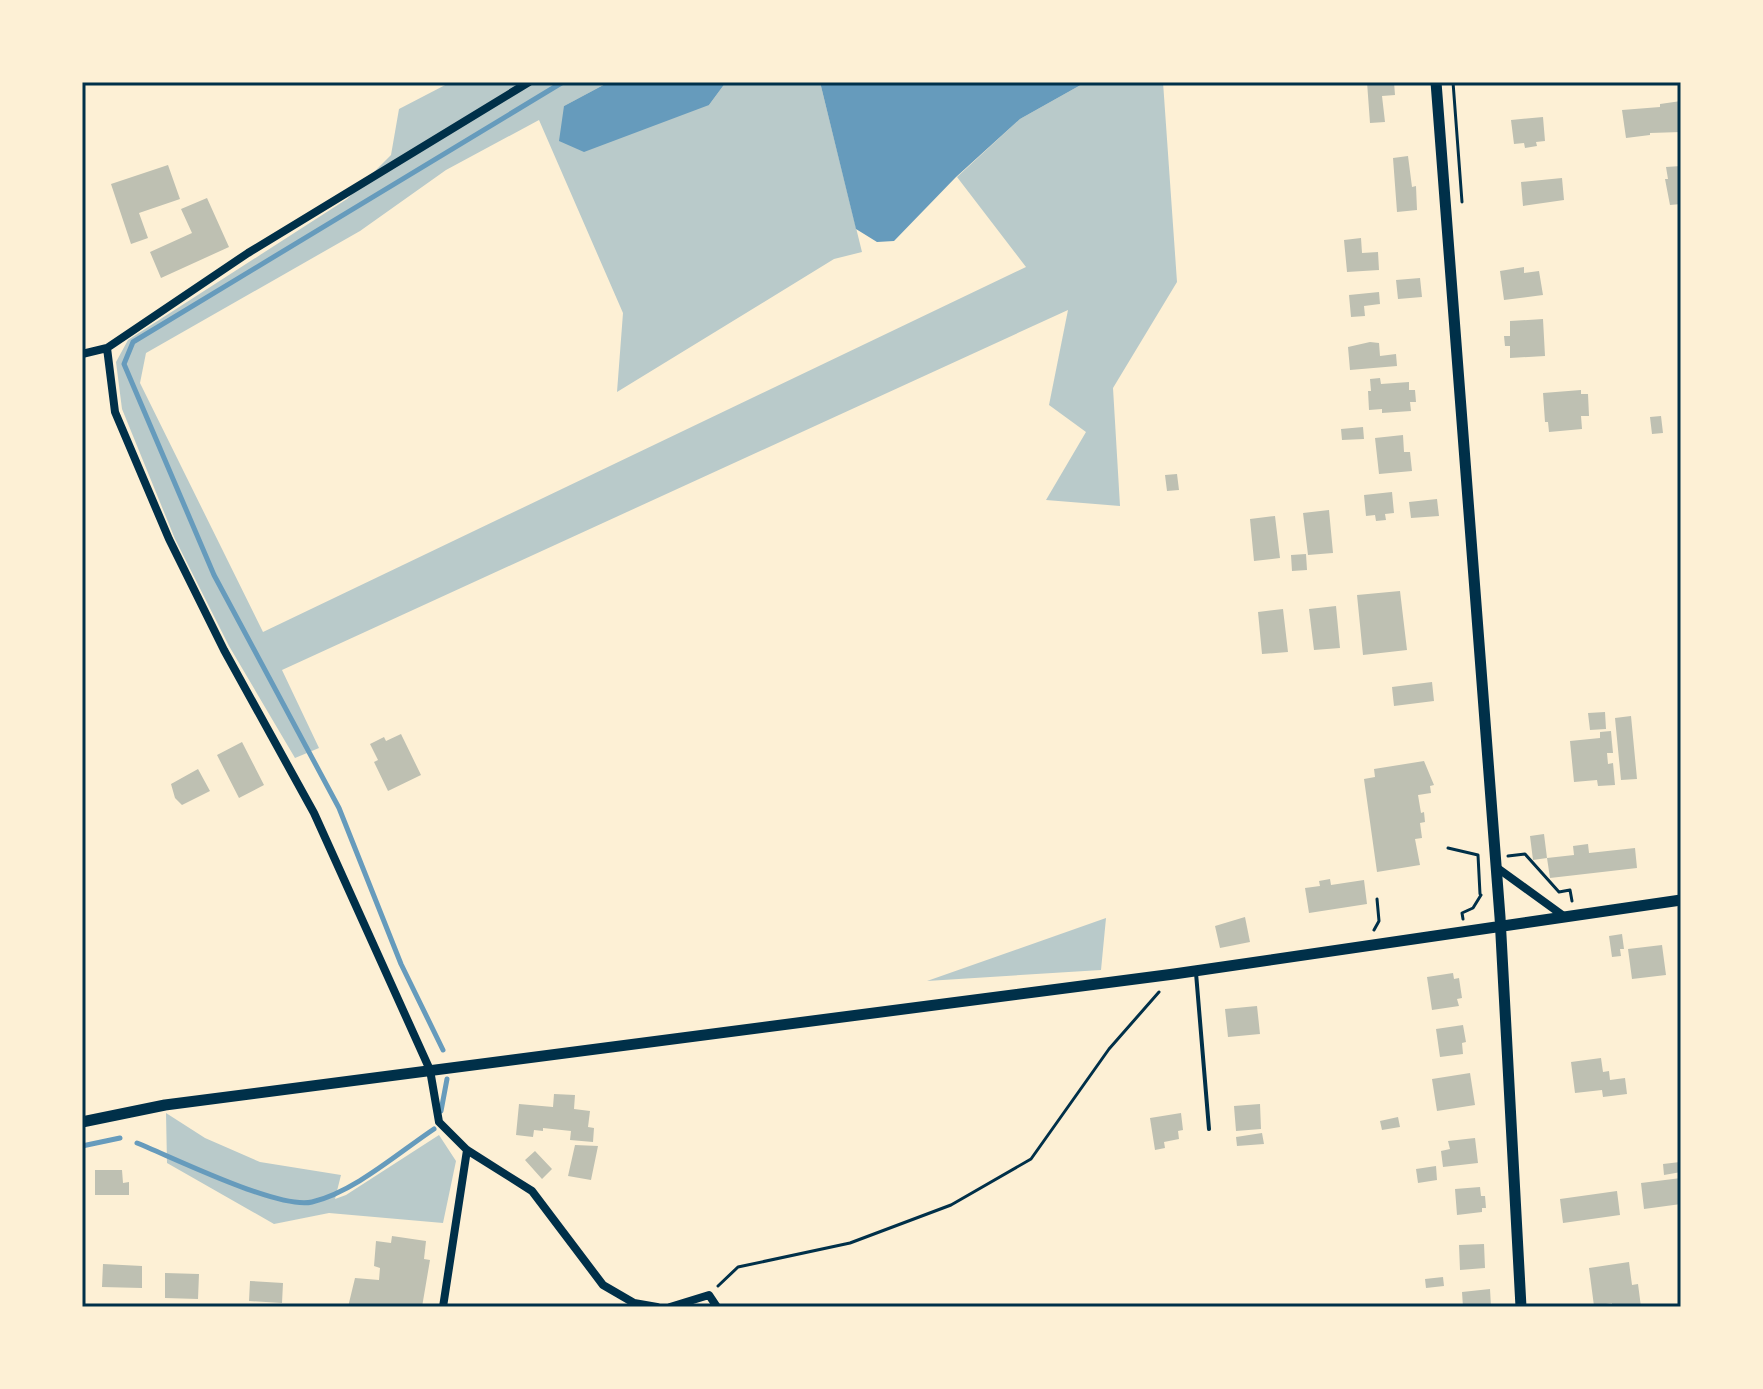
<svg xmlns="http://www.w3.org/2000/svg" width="1763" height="1389" font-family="Arial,sans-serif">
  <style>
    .green { fill: #b9caca }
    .water { fill: #669bbc }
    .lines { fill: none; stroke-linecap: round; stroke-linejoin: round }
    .stream { stroke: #669bbc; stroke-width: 5 }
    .building { fill: #bec0b2 }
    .path { stroke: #003049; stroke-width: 3 }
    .service { stroke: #003049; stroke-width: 4 }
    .minor { stroke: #003049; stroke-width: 8 }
    .tertiary { stroke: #003049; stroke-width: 11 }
    .neatline { fill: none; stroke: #003049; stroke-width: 3 }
  </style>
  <rect width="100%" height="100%" fill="#fdf0d5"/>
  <path class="green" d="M451,82H609L564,106L709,105L726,82H820L862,252L834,259L617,392L623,313L539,120L446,170L360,231L146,353L140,383L263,632L1026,267L957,177L1020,119L1086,82H1163L1177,282L1113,388L1120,506L1046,500L1086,432L1049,405L1068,310L282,670L319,748L295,758L229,646L175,539L122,409L116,362L128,340L347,199L391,155L399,109Z
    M1106,918L1101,970L927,981Z
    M166,1113L205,1138L260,1162L341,1175L335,1199L346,1195L439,1135L456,1161L443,1223L329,1213L274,1224L167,1163Z"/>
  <path class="water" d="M609,82H726L709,105L584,152L559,141L564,106Z
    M820,82H1086L1020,119L956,177L894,241L877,242L856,229Z"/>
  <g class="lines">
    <path class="stream" d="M443,1050L401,964L339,808L214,575L124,364L133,342L563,82
      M441,1111L447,1079
      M137,1143C172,1157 279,1210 312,1202C354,1192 398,1153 434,1129
      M82,1146L120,1138"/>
  </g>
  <path class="building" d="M1367,82H1394L1395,95L1382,96L1385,122L1370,123Z
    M1681,101V132L1650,133V135L1626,138L1622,110L1660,107V104Z
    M1543,117L1545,141L1536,142L1537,146L1525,148L1524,143L1514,144L1511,120Z
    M1408,156L1412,187L1416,186L1417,210L1397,212L1393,158Z
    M168,165L180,199L139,213L148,238L131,244L111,184Z
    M1681,166V204L1670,205L1665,179H1668L1666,167Z
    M1562,178L1564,200L1523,206L1521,182Z
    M207,198L229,247L161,278L150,252L192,233L181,209Z
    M1361,238L1362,253L1378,252L1379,270L1347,272L1344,240Z
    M1524,267V273L1539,271L1543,295L1504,300L1500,271Z
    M1420,278L1422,297L1398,299L1396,280Z
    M1379,292L1380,304L1364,306L1365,316L1351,317L1349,295Z
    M1543,319L1545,356L1510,358V346H1505L1504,336H1510V321Z
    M1370,342L1379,343L1380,356L1396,354L1397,366L1350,370L1348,347Z
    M1380,378L1381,384L1409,382V390H1415L1416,402H1410L1411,411L1382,413V409L1369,410L1368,391H1371L1370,379Z
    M1581,390V394H1588L1589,416H1581L1582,429L1549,432L1548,422H1545L1543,393Z
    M1661,416L1663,433L1652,434L1650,417Z
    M1363,427L1364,439L1342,440L1341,429Z
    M1403,435L1404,452H1410L1412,471L1379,474L1375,438Z
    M1177,474L1179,490L1167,491L1165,475Z
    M1392,492L1394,513L1385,514L1386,520L1376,521L1375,515L1366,516L1364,495Z
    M1437,499L1439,516L1411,518L1409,502Z
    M1329,510L1333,553L1308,555L1303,513Z
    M1275,516L1280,558L1254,561L1250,519Z
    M1306,554L1307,570L1292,571L1291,555Z
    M1400,591L1407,650L1363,655L1357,595Z
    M1336,606L1340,648L1314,650L1309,609Z
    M1283,609L1288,652L1262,654L1258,612Z
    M1432,682L1434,701L1394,706L1392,687Z
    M1605,712L1606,729L1590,730L1588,713Z
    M1631,716L1637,779L1621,780L1615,718Z
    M1611,731L1613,753H1607L1608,764L1613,763L1615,785L1598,786L1597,780L1574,782L1570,741L1600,738V732Z
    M401,734L421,775L388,791L374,762L378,760L370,744L384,737L386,741Z
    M242,742L264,785L239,798L217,755Z
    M1424,761L1434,785L1430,786L1431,793L1418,795L1421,813L1424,812L1425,822L1420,823L1422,838L1415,839L1420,865L1377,872L1364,779L1375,777L1374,769Z
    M198,769L210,791L182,805L175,798L171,784Z
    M1544,834L1547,858L1574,855L1573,846L1588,844L1589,853L1635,848L1637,868L1550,878L1547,858L1533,860L1530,836Z
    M1330,879L1331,885L1364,880L1367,904L1309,913L1305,888L1320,886L1319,881Z
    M1245,917L1250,942L1220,948L1215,926Z
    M1622,934L1624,949H1620L1621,956L1612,957L1609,936Z
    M1662,945L1666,975L1632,979L1628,949Z
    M1453,973L1454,979L1459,978L1462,998L1457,999L1459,1006L1432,1010L1427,977Z
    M1257,1006L1260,1034L1228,1037L1225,1009Z
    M1463,1025L1466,1042L1462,1043L1463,1054L1440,1057L1436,1029Z
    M1601,1058L1603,1072L1609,1071L1610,1080L1625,1078L1627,1094L1603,1097L1602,1090L1575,1093L1571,1062Z
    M1470,1073L1475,1105L1437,1111L1432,1079Z
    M554,1094L575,1095L574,1109L590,1111L588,1127L594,1128L593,1142L570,1140L571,1131L543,1128V1131L534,1130L533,1137L516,1135L519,1104L553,1107Z
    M1260,1104L1261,1129L1236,1131L1234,1106Z
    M1181,1113L1183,1130L1178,1131L1179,1139L1164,1142L1165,1148L1155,1150L1150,1118Z
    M1398,1117L1400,1127L1382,1130L1380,1121Z
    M1262,1133L1264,1144L1237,1146L1236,1137Z
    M1475,1138L1478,1163L1443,1167L1441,1151L1450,1149L1448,1141Z
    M575,1145L598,1146L591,1180L568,1176Z
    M535,1151L552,1169L542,1179L525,1160Z
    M1680,1162L1681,1172L1664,1175L1663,1164Z
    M1436,1166L1437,1180L1418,1183L1416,1169Z
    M95,1170H122L123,1183L129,1182V1195H95Z
    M1681,1178V1204L1644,1209L1641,1183Z
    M1480,1187L1481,1196H1485L1486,1208H1482V1212L1457,1215L1455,1189Z
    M1617,1191L1620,1215L1563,1223L1560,1199Z
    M392,1236L426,1241L424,1259L430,1260L422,1307H348L355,1278L379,1280L380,1268L374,1266L376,1241L391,1243Z
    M1484,1244L1485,1268L1460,1270L1459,1245Z
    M1629,1262L1632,1285L1638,1284L1641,1307H1612V1303L1594,1306L1589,1268Z
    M103,1264L142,1266V1288L102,1287Z
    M165,1273L199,1274L198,1299L165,1298Z
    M1443,1277L1444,1286L1426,1288L1425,1279Z
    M250,1281L283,1283L282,1303L249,1301Z
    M1490,1289L1491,1307H1463L1462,1292Z"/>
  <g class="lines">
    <path class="path" d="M1453,82L1462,202
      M1448,848L1478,855L1480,894
      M1508,856L1525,854L1559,892L1570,890L1572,901
      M1463,919L1462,913L1473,908L1481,895
      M1374,930L1379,921L1377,899
      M718,1286L738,1267L850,1243L951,1205L1031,1159L1109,1049L1159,992"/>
    <path class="service" d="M1196,973L1209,1129"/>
    <path class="minor" d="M107,348L115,412L169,539L224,650L314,813L430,1070L439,1122L467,1150L532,1191L603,1285L634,1303L657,1307
      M82,354L107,348L248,253L529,82
      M1496,867L1565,917
      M443,1307L467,1150
      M670,1307L709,1295L717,1307"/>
    <path class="tertiary" d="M1436,82L1500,917L1521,1307
      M82,1122L165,1105L1174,974L1681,900"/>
  </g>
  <rect width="1763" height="1389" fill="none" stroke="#fdf0d5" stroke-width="168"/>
  <rect x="84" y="84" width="1595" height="1221" class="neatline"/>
</svg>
